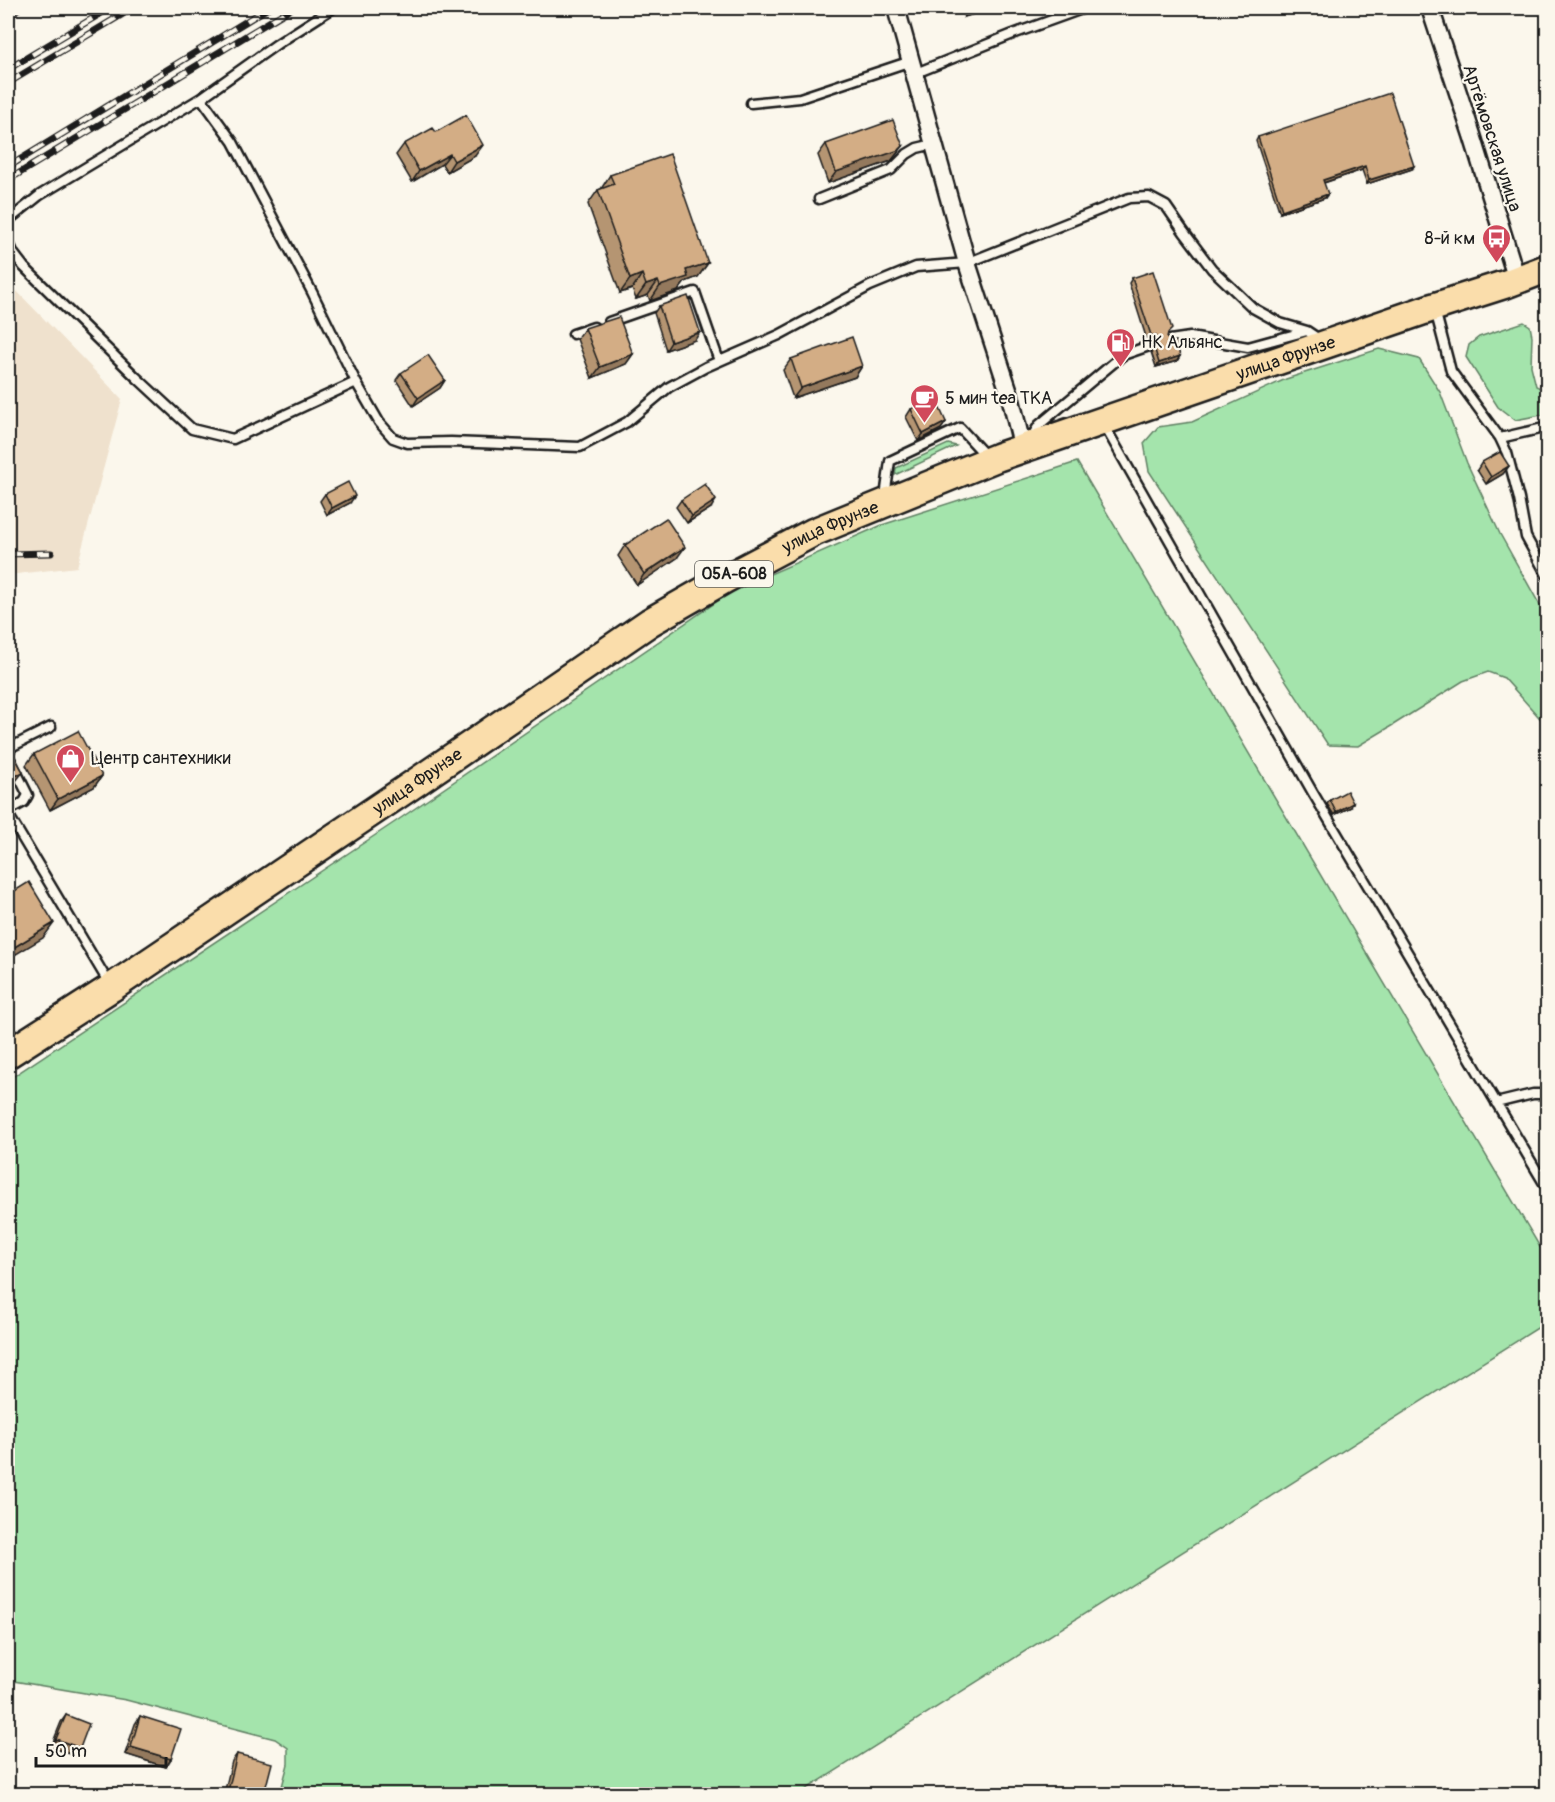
<svg xmlns="http://www.w3.org/2000/svg" width="1555" height="1802" font-family="Pangolin,sans-serif">
  <style>
    .built { fill: #efe1cd }
    .green { fill: #a4e4ac; stroke: #608064; stroke-width: 1.5 }
    .lines { fill: none; stroke-linecap: round; stroke-linejoin: round }
    .service-casing { stroke: #1c1c1c; stroke-width: 13 }
    .minor-casing { stroke: #1c1c1c; stroke-width: 21 }
    .primary-casing { stroke: #1c1c1c; stroke-width: 32 }
    .service { stroke: #fbf7ec; stroke-width: 8 }
    .minor { stroke: #fbf7ec; stroke-width: 16 }
    .primary { stroke: #faddab; stroke-width: 27 }
    .rail-casing { stroke: #1c1c1c; stroke-width: 7 }
    .rail { stroke: #fbf7ec; stroke-width: 4.5; stroke-dasharray: 14; stroke-linecap: butt }
    .wall { fill: #b59572; stroke: #1c1c1c; stroke-width: 1.5 }
    .shaded-wall { fill: #94795d; stroke: #1c1c1c; stroke-width: 1.5 }
    .building { fill: #d3ad85; stroke: #1c1c1c; stroke-width: 1.5 }
    .labels { text-anchor: middle; dominant-baseline: central; stroke-width: 4.5; stroke-linejoin: round; paint-order: stroke }
    .shield { fill: #fbf7ec; stroke: #5f5e5a; stroke-width: 1.5 }
    .shield-label { font-size: 16px; font-weight: bold; fill: #1c1c1c }
    .street-label { font-size: 18px; fill: #1c1c1c; stroke: #fbf7ec }
    .poi-label { font-size: 18px; fill: #1c1c1c; stroke: #fbf7ec; text-anchor: start }
  </style>
  <rect width="100%" height="100%" fill="#fbf7ec"/>
  <filter id="ink" filterUnits="userSpaceOnUse"><feTurbulence type="fractalNoise" baseFrequency=".0167" numOctaves="2"/><feDisplacementMap in="SourceGraphic" scale="12" xChannelSelector="R" yChannelSelector="G"/><feConvolveMatrix kernelMatrix="1 2 1 2 8 2 1 2 1" color-interpolation-filters="sRGB"/></filter>
  <g filter="url(#ink)">
    <path class="built" d="M8,282L122,399L77,567L8,575Z"/>
    <path class="green" d="M1524,322L1530,326L1532,336L1531,366L1536,386L1547,391V414L1515,420L1498,407L1466,357L1469,345L1479,337Z
      M1379,349L1419,359L1440,392L1467,463L1500,534L1547,618V726L1504,678L1488,672L1463,681L1393,725L1358,746L1328,745L1149,471L1144,443L1158,427L1192,422L1286,379Z
      M948,444L956,446L895,475L896,468Z
      M1077,462L1547,1259V1322L799,1794H280L288,1764V1748L275,1739L126,1700L8,1680V1080L395,822L734,590L882,525Z"/>
    <g class="lines">
      <defs>
        <path id="service" d="M333,8L277,44L201,98L233,142L312,292L356,382L379,422L393,438L407,443L451,442L580,447L627,422L669,387L706,367L779,335L870,286L916,267L967,263L1129,198L1149,197L1166,206L1184,232L1212,269L1253,308L1280,323L1307,331
          M916,73L1013,34L1085,8
          M751,103L800,98L911,61
          M819,199L891,170L907,154L917,148L934,144
          M8,233L10,219L40,195L201,98
          M8,241L14,254L24,267L136,377L192,429L233,439L356,382
          M1435,310L1451,371L1500,438L1507,453L1519,499L1526,537L1548,577
          M609,322L695,292L719,361
          M573,334L594,327
          M1170,340L1190,337L1248,347L1307,331L1322,341
          M1104,425L1313,793L1548,1190
          M1031,438L1039,425L1123,355L1149,346
          M1500,438L1548,427
          M885,497L890,461L960,428L986,456
          M8,811L24,802L28,795L9,757V751L13,746L51,727
          M8,814L110,985
          M1496,1103L1533,1094H1548"/>
        <path id="minor" d="M896,8L967,263L1009,392L1023,449
          M1430,8L1472,135L1517,280"/>
        <g id="primary">
          <path id="s1" d="M8,1054L111,988L418,781L650,622L725,579L814,532L998,457L1434,307L1506,284L1548,268"/>
        </g>
      </defs>
      <use href="#service" class="service-casing"/>
      <use href="#minor" class="minor-casing"/>
      <use href="#primary" class="primary-casing"/>
      <use href="#service" class="service"/>
      <use href="#minor" class="minor"/>
      <use href="#primary" class="primary"/>
      <defs>
        <path id="rail" d="M8,15L19,8
          M8,69L110,8
          M8,83L133,8
          M8,167L268,8
          M8,180L292,8
          M8,554L51,553"/>
      </defs>
      <use href="#rail" class="rail-casing"/>
      <use href="#rail" class="rail"/>
    </g>
    <path class="wall" d="M962,8H993L964,17Z
      M436,132L475,156L447,172L442,164L412,182L396,155L404,144Z
      M1258,137L1412,169L1367,184L1362,170L1324,183L1325,198L1280,213L1256,141Z
      M826,144L903,146L891,161L828,183L818,155Z
      M610,175L708,263L698,277L685,282L678,291L650,301L648,295L636,299L632,289L620,293L588,204L598,190L601,189Z
      M1132,278L1167,335V337L1180,356L1177,361L1156,367L1151,352L1155,347V344L1153,341L1147,340L1129,283Z
      M659,306L695,340L666,350L654,313Z
      M585,328L633,354L626,364L592,378L577,339Z
      M791,359L862,366L855,377L793,398L783,370Z
      M401,373L445,380L440,388L413,406L396,380Z
      M911,409L946,422L941,429L918,441L906,417Z
      M1482,462L1509,466L1503,474L1486,484L1477,470Z
      M325,494L350,503L327,515L320,501Z
      M681,500L711,508L687,523L676,507Z
      M625,545L677,558L637,585L618,556Z
      M34,754L102,776L94,787L50,810L26,765Z
      M1330,800L1351,807L1334,815L1327,804Z
      M66,1715L80,1748L75,1756L51,1747L61,1722Z
      M140,1716L166,1767L125,1754L135,1724Z
      M237,1754L264,1794H224L232,1761Z"/>
    <path class="shaded-wall" d="M976,8H993L964,17L970,9Z
      M483,145L475,156L447,172L454,161Z
      M903,146L891,161L828,183L836,172Z
      M450,154L442,164L412,182L419,171Z
      M1365,166L1362,170L1320,184L1323,180Z
      M1414,166L1412,169L1367,184L1369,180Z
      M1328,194L1325,198L1280,213L1282,210Z
      M708,263L698,277L685,282L678,291L650,301L660,286L686,270Z
      M642,274L632,289L620,293L630,279Z
      M658,281L648,295L636,299L646,285Z
      M700,332L695,340L666,350L671,342Z
      M1151,335L1156,336L1153,341L1147,340Z
      M633,354L626,364L592,378L600,367Z
      M1180,356L1177,361L1156,367L1159,363Z
      M862,366L855,377L793,398L801,388Z
      M445,380L440,388L413,406L418,398Z
      M946,422L941,429L918,441L923,434Z
      M1509,466L1503,474L1486,484L1491,477Z
      M355,496L350,503L327,515L332,508Z
      M716,500L711,508L687,523L692,516Z
      M685,547L677,558L637,585L644,574Z
      M23,772L12,786L8,789V780Z
      M102,776L94,787L50,810L58,799Z
      M1353,803L1351,807L1334,815L1336,812Z
      M54,923L43,938L8,959V951Z
      M56,1739L80,1748L75,1756L51,1747Z
      M131,1747L171,1759L166,1767L125,1754Z
      M228,1791L242,1794H225Z"/>
    <path class="building" d="M1390,93L1414,166L1369,180L1365,166L1323,180L1328,194L1282,210L1258,137Z
      M466,115L483,145L454,161L450,154L419,171L404,144L433,128L436,132Z
      M893,120L903,146L899,150L836,172L826,144Z
      M670,154L708,263L686,270L688,277L660,286L658,281L646,285L642,274L630,279L598,190L614,184L610,175Z
      M1153,271L1172,329L1168,333L1167,337L1170,341H1176L1180,356L1159,363L1154,347L1157,345L1158,340L1156,336L1151,335L1132,278Z
      M688,296L700,332L671,342L659,306Z
      M619,317L633,354L600,367L585,328Z
      M852,337L862,366L801,388L791,359Z
      M428,355L445,380L418,398L401,373Z
      M935,398L946,422L923,434L911,409Z
      M1500,452L1509,466L1491,477L1482,462Z
      M348,482L355,496L332,508L325,494Z
      M705,484L716,500L692,516L681,500Z
      M666,518L685,547L644,574L625,545Z
      M78,731L102,776L58,799L34,754Z
      M8,745L23,772L8,780Z
      M1347,791L1353,803L1336,812L1330,800Z
      M29,882L54,923L8,951V895Z
      M66,1715L89,1724L80,1748L56,1739Z
      M140,1716L181,1729L171,1759L131,1747Z
      M237,1754L272,1763L264,1794H242L228,1791Z"/>
  </g>
  <defs>
    <symbol id="bus-pin" viewBox="-11 -11 22 30"><path d="M0 17L-7.5 6A9.5 9.5 0 1 1 7.5 6Z" fill="#d1495b" stroke="#fbf7ec"/><path d="M-5-6H5V4H4V6H2V4H-2V6H-4V4H-5ZM-3.5-4V0h7V-4ZM-3.5 1.2v1.5H-2V1.2ZM2 1.2v1.5H3.5V1.2Z" fill="#fff"/></symbol>
    <symbol id="fuel-pin" viewBox="-11 -11 22 30"><path d="M0 17L-7.5 6A9.5 9.5 0 1 1 7.5 6Z" fill="#d1495b" stroke="#fbf7ec"/><path d="M-5.5-6h7V0h2V4h1.3V-2.5L3-4.5l.8-.8L6-3V5H2.5V1h-1V6h-7ZM-4.2-4.7v3.2H.2V-4.7Z" fill="#fff"/></symbol>
    <symbol id="cafe-pin" viewBox="-11 -11 22 30"><path d="M0 17L-7.5 6A9.5 9.5 0 1 1 7.5 6Z" fill="#d1495b" stroke="#fbf7ec"/><path d="M-5.5-4.5H6V0H3Q3 3.5 0 3.5H-2.5Q-5.5 3.5-5.5 0ZM3-3.2v2h1.7v-2ZM-6 4.5H4V6H-6Z" fill="#fff"/></symbol>
    <symbol id="shop-pin" viewBox="-11 -11 22 30"><path d="M0 17L-7.5 6A9.5 9.5 0 1 1 7.5 6Z" fill="#d1495b" stroke="#fbf7ec"/><path d="M-5-2.5h2.3a2.7 3.5 0 0 1 5.4 0H5L5.5 6h-11ZM-1.5-2.5h3a1.5 2.3 0 0 0-3 0Z" fill="#fff"/></symbol>
  </defs>
  <g fill-rule="evenodd">
    <use href="#bus-pin" x="1480" y="222" width="33" height="45"/>
    <use href="#fuel-pin" x="1104" y="326" width="33" height="45"/>
    <use href="#cafe-pin" x="908" y="382" width="33" height="45"/>
    <use href="#shop-pin" x="54" y="742" width="33" height="45"/>
  </g>
  <g class="labels">
    <rect class="shield" x="695" y="561" width="78" height="26" rx="4.5"/>
    <g class="shield-label">
      <text x="734" y="574">05А-608</text>
    </g>
    <g class="street-label">
      <text transform="translate(1492 138) rotate(72)">Артёмовская улица</text>
      <text stroke="none"><textPath href="#s1" startOffset="1464">улица Фрунзе</textPath></text>
      <text stroke="none"><textPath href="#s1" startOffset="978">улица Фрунзе</textPath></text>
      <text stroke="none"><textPath href="#s1" startOffset="492">улица Фрунзе</textPath></text>
    </g>
    <g class="poi-label">
      <text x="1475" y="238" text-anchor="end">8-й км</text>
      <text x="1141" y="342">НК Альянс</text>
      <text x="945" y="398">5 мин tea TKA</text>
      <text x="91" y="758">Центр сантехники</text>
    </g>
  </g>
  <rect width="1555" height="1802" fill="none" stroke="#fbf7ec" stroke-width="30"/>
  <rect x="15" y="15" width="1525" height="1772" fill="none" stroke="#1c1c1c" stroke-width="2" filter="url(#ink)"/>
  <path d="M36 1757v9h130v-9" fill="none" stroke="#1c1c1c" stroke-width="3"/>
  <text x="45" y="1757" font-size="18" fill="#1c1c1c" stroke="#fbf7ec" stroke-width="4.5" paint-order="stroke">50 m</text>
</svg>
